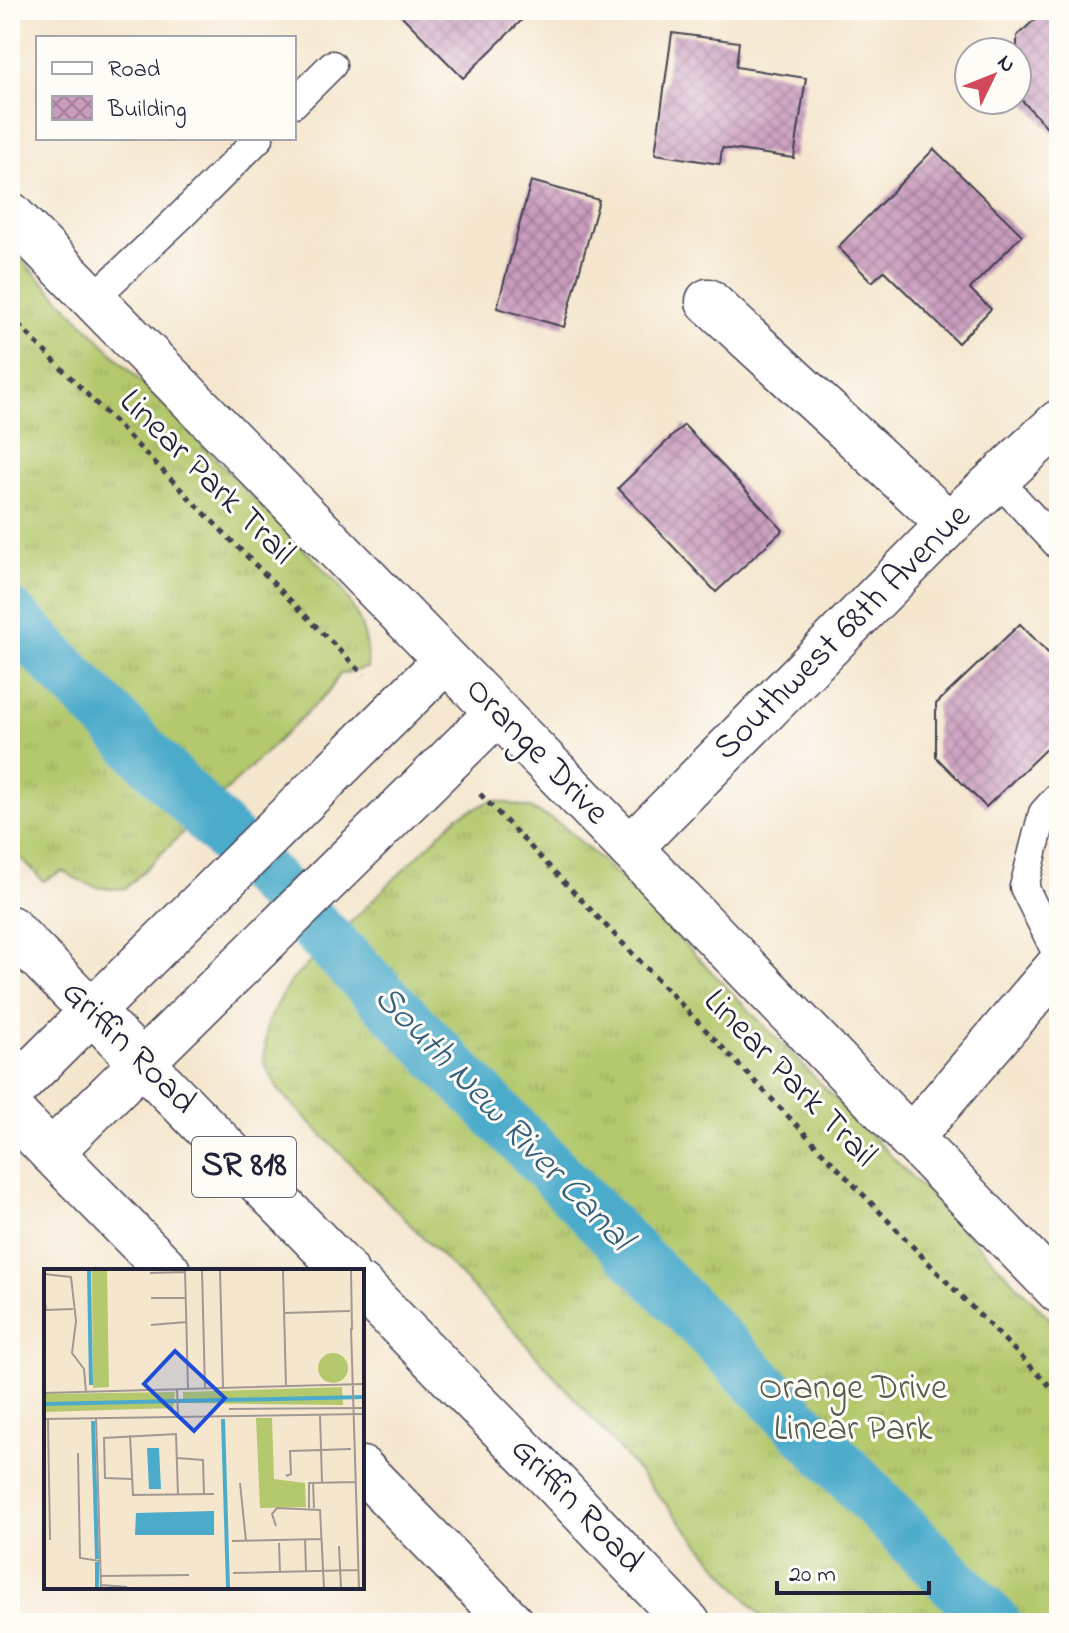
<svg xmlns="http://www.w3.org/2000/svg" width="1069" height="1633" font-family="'Indie Flower',sans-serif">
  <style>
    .grass { fill: url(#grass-tufts); stroke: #6b7654; stroke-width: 2 }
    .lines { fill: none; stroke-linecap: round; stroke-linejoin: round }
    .canal { stroke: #4cabcb; stroke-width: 54 }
    .building { fill: url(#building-cross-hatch) }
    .lane-casing { stroke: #423f51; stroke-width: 31 }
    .street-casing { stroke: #423f51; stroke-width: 47 }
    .secondary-casing { stroke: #423f51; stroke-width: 47 }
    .primary-casing { stroke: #423f51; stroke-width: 47 }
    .path { stroke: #423f51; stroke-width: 5; stroke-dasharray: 6 6; stroke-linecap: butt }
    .lane { stroke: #fff; stroke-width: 28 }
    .street { stroke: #fff; stroke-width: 44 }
    .secondary { stroke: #fff; stroke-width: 44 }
    .primary { stroke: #fff; stroke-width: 44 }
    .labels { text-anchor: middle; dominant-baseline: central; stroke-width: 6; stroke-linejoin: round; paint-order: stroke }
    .shield { fill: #fdfcf7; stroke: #646373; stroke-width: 2 }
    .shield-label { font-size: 34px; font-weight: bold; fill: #22223b }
    .street-label { font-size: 36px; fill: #22223b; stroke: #fdfcf7 }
    .park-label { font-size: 36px; fill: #555c4c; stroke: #fdfcf7 }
    .water-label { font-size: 38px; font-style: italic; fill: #35607c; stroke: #fdfcf7 }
    .inset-river { fill: none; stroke: #4cabcb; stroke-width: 4 }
    .inset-road { fill: none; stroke: #a19893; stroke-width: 2 }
    .view { fill: #1d4ed8; fill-opacity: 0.15; stroke: #1d4ed8; stroke-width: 4 }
    .inset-edge { fill: none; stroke: #22223b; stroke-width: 4 }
  </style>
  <defs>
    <pattern id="grass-tufts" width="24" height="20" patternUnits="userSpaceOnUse" patternTransform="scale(2)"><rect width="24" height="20" fill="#b4c96d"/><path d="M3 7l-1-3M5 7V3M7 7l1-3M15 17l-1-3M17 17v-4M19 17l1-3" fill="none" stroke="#9aac5f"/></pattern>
    <pattern id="building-cross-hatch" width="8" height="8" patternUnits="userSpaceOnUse" patternTransform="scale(2)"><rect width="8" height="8" fill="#c99bbd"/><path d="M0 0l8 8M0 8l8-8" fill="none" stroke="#a37e9b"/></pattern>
  </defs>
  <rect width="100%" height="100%" fill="#fdfcf7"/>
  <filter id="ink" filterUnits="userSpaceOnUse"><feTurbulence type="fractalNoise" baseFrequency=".0125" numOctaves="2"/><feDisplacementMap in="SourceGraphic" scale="16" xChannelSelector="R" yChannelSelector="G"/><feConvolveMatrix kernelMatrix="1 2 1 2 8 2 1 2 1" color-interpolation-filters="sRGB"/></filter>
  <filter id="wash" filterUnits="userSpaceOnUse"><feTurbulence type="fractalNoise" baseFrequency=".006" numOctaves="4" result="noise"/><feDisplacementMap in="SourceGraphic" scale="32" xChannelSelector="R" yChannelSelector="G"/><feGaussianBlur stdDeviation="1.8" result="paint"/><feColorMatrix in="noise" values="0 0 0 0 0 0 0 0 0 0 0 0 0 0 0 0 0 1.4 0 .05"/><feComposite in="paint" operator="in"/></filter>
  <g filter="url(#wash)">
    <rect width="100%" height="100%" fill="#f5e6ce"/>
    <path class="grass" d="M10,248L340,586C357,613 370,635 367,668L340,674L330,690L126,888C100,892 84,884 63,871L43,881L10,847Z
      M493,800L530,808L562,825L613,871L1059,1328V1623H767L601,1428L509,1325L279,1091L264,1062L267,1023L290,982L458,816Z"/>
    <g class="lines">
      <path class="canal" d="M10,615L994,1623"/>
    </g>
    <g id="blocks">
      <path class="building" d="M396,10H532L463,78Z
        M1045,10H1059V140L1017,95V36Z
        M672,33L739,42L736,67L806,78L794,158L722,148L720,164L655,154Z
        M934,149L1022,235L970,289L991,309L958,343L884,271L872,282L838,247Z
        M531,181L599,200L564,327L497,308Z
        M684,425L783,530L716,592L618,488Z
        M1020,624L1059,664V736L986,807L936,757V704Z"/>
    </g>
  </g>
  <g filter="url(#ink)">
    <use href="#blocks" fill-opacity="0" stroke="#423f51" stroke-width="2"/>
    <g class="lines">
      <defs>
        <path id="lane" d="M294,103L332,65
          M93,299L182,215L259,138
          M997,479L1059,546
          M1059,795L1043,813L1024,887L1059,958"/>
        <path id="street" d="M708,301L949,524
          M630,848L949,524L1059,422
          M910,1139L1059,965"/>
        <path id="secondary" d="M10,214L630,848L1059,1291
          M10,1093L446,660
          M51,1152L498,712"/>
        <path id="primary" d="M10,928L346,1271
          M10,1110L168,1271
          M362,1287L555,1483L688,1623
          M362,1469L512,1623"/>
      </defs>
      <use href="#lane" class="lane-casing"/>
      <use href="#street" class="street-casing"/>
      <use href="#secondary" class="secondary-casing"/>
      <use href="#primary" class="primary-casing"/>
      <path class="path" d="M10,316L364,675
        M480,794L942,1277L1059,1395"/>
      <use href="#lane" class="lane"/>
      <use href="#street" class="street"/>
      <use href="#secondary" class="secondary"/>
      <use href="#primary" class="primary"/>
    </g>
  </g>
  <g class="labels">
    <rect class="shield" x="192" y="1137" width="104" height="60" rx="6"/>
    <g class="shield-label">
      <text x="244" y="1167">SR 818</text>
    </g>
    <g class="street-label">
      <text transform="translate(206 478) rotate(45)">Linear Park Trail</text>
      <text transform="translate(843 633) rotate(-45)">Southwest 68th Avenue</text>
      <text transform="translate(536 752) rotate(46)">Orange Drive</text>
      <text transform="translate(128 1048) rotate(45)">Griffin Road</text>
      <text transform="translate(789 1079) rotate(46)">Linear Park Trail</text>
      <text transform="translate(576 1506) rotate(46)">Griffin Road</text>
    </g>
    <g class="park-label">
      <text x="853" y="1389">Orange Drive<tspan x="853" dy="41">Linear Park</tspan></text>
    </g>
    <g class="water-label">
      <text transform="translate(502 1119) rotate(46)">South New River Canal</text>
    </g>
  </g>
  <g transform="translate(44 1269)">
    <rect width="320" height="320" fill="#f5e6ce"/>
    <path d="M48,1H63L65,118L49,119ZM274 99a15 15 0 1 1 30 0a15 15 0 1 1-30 0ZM298,118L299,136L139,134V123ZM131,123L129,139L0,143V125ZM212,149H228L230,210L261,214L262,238L216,239Z" fill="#b4c96d"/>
    <path d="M103,179H115L117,220H105ZM170,242V266H91L92,244Z" fill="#4cabcb"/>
    <path class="inset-river" d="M45,1L47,116M0,135L320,128M179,150L184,319M49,152L53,290M53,293V319"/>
    <path class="inset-road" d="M141,1L144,120M158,1L161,120M176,1L179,119M239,1L242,118M307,1L308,61M106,4L141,3M0,5L27,8L32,52L28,84L40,100L42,123M0,26L2,41L29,40M107,29H142M271,43L306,42M240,44L306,42M107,56L142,53M307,59L315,319M133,120L134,147M0,124L320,115M185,140L320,139M276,146L278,213M52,149L57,319M0,150L320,145M4,150L6,271M86,166L89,226L170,225M34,184L36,289L56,292M133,189L159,191L160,226M242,207L247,205L246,182L307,180M88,210L61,209L60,169L132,165L134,226M269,213L270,239M196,214L202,272M265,239V214L311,213M232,257L228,245L233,239L276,241L280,319M261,270L262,302M188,272L278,270M235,274L236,303M295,277L297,319M189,304L314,301M56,307L145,306M57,316L83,318"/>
    <path class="view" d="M131,82L181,129L150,162L100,115Z"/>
    <rect width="320" height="320" class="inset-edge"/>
  </g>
  <rect width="1069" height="1633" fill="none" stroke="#fdfcf7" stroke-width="40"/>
  <rect x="36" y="36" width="260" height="104" fill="#fdfcf7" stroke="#a5a5ac" stroke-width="2"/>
  <rect x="52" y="62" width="40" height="12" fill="#ffffff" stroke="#a5a5ac" stroke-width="2"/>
  <text x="108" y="76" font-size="24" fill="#22223b">Road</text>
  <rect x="52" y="96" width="40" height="24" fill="url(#building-cross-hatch)" stroke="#a5a5ac" stroke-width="2"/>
  <text x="108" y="116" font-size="24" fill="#22223b">Building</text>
  <g transform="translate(993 76) rotate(47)"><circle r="38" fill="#fdfcf7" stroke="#a5a5ac" stroke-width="2"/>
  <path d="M0-6L14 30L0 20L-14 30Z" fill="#d1495b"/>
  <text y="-12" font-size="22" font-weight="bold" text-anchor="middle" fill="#22223b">N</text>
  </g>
  <path d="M777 1581v12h152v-12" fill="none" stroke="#22223b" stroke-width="4"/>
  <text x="789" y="1581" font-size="24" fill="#22223b" stroke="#fdfcf7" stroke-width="6" paint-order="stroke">20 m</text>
</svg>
